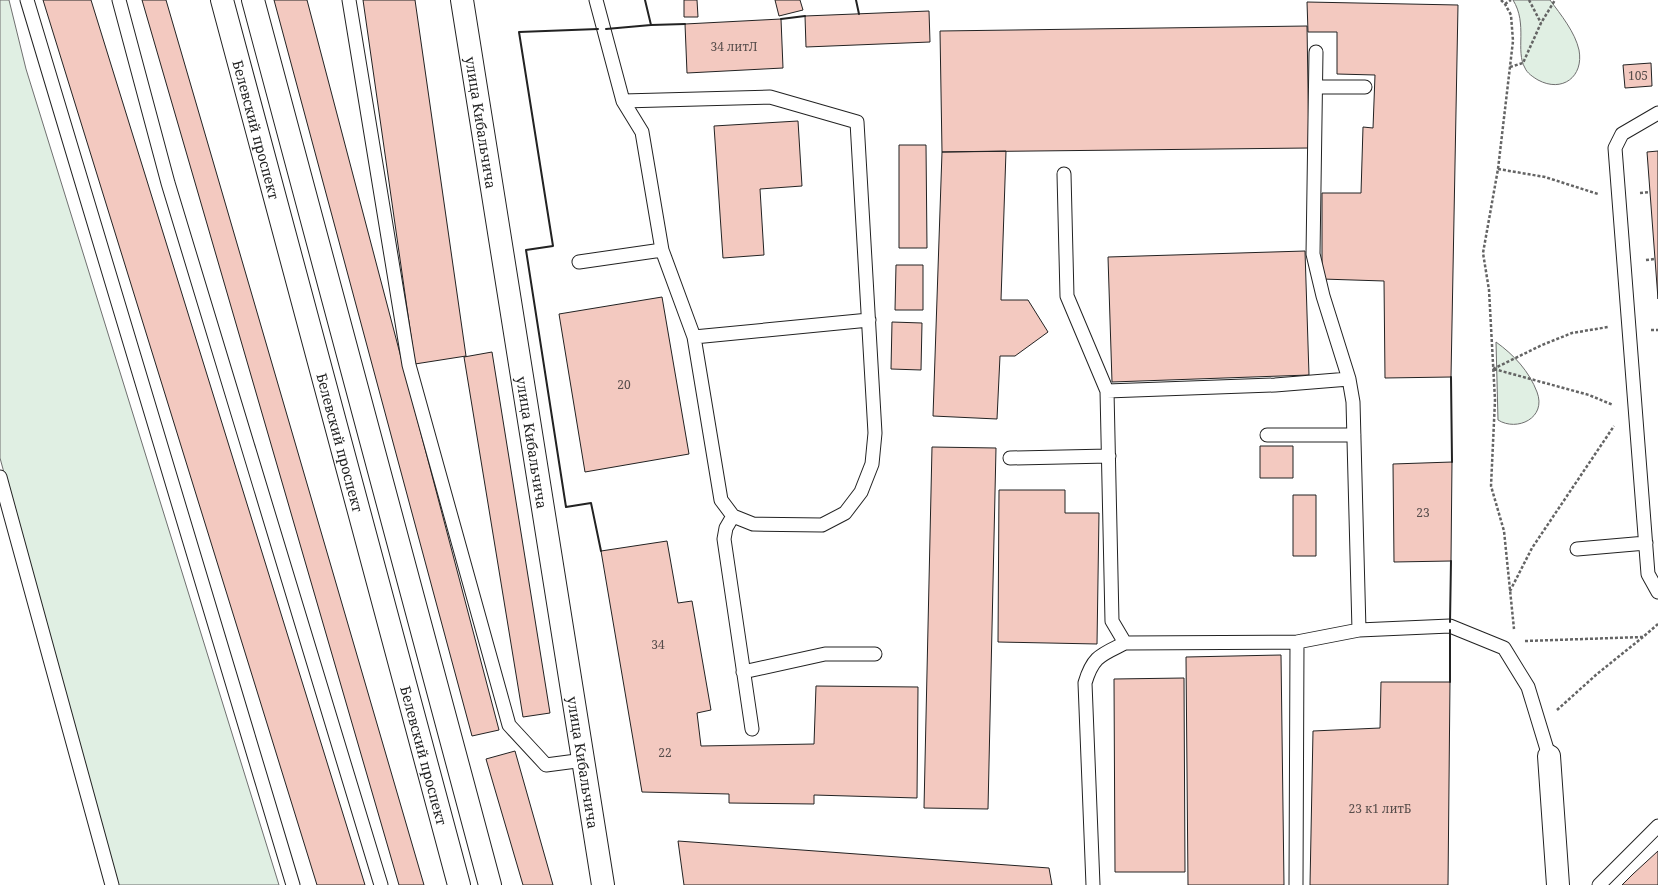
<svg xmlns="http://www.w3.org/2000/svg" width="1658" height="885" font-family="'Noto Serif',serif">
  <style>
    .green { fill: #e0efe3; stroke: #6f6f6f }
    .building { fill: #f3c9c0; stroke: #222 }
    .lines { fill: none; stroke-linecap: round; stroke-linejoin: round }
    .service-casing { stroke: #222; stroke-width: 15 }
    .minor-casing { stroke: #222; stroke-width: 24 }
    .tertiary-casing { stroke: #222; stroke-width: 24 }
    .path { stroke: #646464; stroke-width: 2.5; stroke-dasharray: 3 2; stroke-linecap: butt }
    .service { stroke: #fff; stroke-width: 13 }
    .minor { stroke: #fff; stroke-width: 22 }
    .tertiary { stroke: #fff; stroke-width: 22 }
    .wall { stroke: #222; stroke-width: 2 }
    .labels { text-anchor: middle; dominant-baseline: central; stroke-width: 3; stroke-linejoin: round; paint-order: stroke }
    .number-label { font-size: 12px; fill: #564c4a }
    .street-label { font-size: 14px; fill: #222; stroke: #fff }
  </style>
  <rect width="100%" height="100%" fill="#fff"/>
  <path class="green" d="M0,0H9L26,69L279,885H117L0,458Z
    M1513,0H1550C1561,15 1575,32 1579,50C1584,77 1562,93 1538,80C1533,77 1527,73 1525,68C1515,51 1528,24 1513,0Z
    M1496,342C1514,355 1529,371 1537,392C1547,418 1517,432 1498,420Z"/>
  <path class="building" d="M43,0H91L365,885H317Z
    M142,0H166L424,885H399Z
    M274,0H307L499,730L472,736Z
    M363,0H415L466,356L415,364Z
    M684,0H697L698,17H684Z
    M775,0H800L803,10L779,16Z
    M1307,2L1458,5L1451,377L1385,378L1384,281L1322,279V193H1361L1363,127L1373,128L1375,75L1337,74V32H1308Z
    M929,11L930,42L806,47L805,16Z
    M781,19L783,68L687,73L685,24Z
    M1307,26L1309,148L942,152L940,31Z
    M1651,63L1652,86L1625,88L1623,65Z
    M798,121L802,186L760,189L764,255L723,258L714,126Z
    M899,145H926L927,248H899Z
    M1006,151L1001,300H1028L1048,332L1015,356H1000L997,419L933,416L942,152Z
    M1658,151V299L1647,152Z
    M1305,251L1309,375L1112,382L1108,257Z
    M896,265H923V310H895Z
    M662,297L689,454L585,472L559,314Z
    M892,322L922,323L921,370L891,369Z
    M492,352L550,713L523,717L464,357Z
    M1260,446H1293V478H1260Z
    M932,447L996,448L988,809L924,808Z
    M1452,462L1451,561L1394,562L1393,464Z
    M999,490H1065V513H1099L1097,644L998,642Z
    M1293,495H1316V556H1293Z
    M667,541L678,603L692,601L711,710L697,713L701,746L814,744L816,686L918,687L917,798L814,795V804L729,803V794L642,792L601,551Z
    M1281,655L1284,885H1188L1186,657Z
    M1184,678L1185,872H1115L1114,679Z
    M1381,682H1450L1448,885H1310L1313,731L1380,728Z
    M515,751L553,885H523L486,759Z
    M678,841L1049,868L1052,885H684Z
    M1658,851V885H1622L1633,874Z"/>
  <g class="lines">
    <defs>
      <path id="service" d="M27,0L293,885
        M119,0L168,183L381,885
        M349,0L409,365L509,725L546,765L584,760
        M596,0L623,101L642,132L662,250L694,337L721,500L733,516L753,524L822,525L845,513L861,492L872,464L875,433L857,122L770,97L623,101
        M1316,52L1313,254L1323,296L1349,379
        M1317,87H1365
        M1658,113L1622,134L1615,148L1648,574L1658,592
        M1064,174L1067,296L1107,391L1275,385L1349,379L1353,402L1359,630
        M579,262L662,250
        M694,337L869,320
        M1107,391L1112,621L1125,643
        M1267,435H1354
        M1010,458L1109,456
        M0,477L112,885
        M733,516L726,528L724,539L752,729
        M1577,549L1646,543
        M743,672L825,654H875
        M1093,885L1085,683C1093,656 1101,655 1125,643L1297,642L1359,630L1450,626L1504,648L1528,687L1549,756
        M1296,885L1297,642
        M1599,885L1658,826"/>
      <g id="minor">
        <path id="s1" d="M462,0L603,885"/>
        <path d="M1549,756L1558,885"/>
      </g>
      <g id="tertiary">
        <path id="s2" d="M222,0L459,885"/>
        <path d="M253,0L490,885"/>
      </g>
    </defs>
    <use href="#service" class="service-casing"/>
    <use href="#minor" class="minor-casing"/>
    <use href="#tertiary" class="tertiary-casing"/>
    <path class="path" d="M1501,0L1505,4L1511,15L1513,41L1498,169L1483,253L1489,290L1495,400L1491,486L1504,531L1514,629
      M1529,0L1541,23
      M1505,4L1511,0
      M1510,67L1523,63L1541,23L1555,0
      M1498,169L1545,177L1598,194
      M1640,193L1650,192
      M1646,260L1655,259
      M1651,330H1658
      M1493,369L1542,345L1572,333L1608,327
      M1494,369L1589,395L1613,405
      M1510,591L1532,548L1614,426
      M1525,641L1643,637L1658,624
      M1557,710L1597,674L1643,637"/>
    <use href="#service" class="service"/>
    <use href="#minor" class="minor"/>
    <use href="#tertiary" class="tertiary"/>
    <path class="wall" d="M856,0L859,14
      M781,19L805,16
      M651,25L685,24
      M598,29L519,32L553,246L526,250L566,507L591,503L601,551
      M606,29L651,25L645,0
      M1451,377L1452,462
      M1450,622L1451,561
      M1450,682V630"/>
  </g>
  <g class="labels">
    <g class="number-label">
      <text x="734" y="46">34 литЛ</text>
      <text x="1638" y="75">105</text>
      <text x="624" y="384">20</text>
      <text x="1423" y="512">23</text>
      <text x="658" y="644">34</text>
      <text x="665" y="752">22</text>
      <text x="1380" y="808">23 к1 литБ</text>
    </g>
    <g class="street-label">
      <text stroke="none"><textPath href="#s1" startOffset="124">улица Кибальчича</textPath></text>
      <text stroke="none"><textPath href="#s2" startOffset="134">Белевский проспект</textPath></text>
      <text stroke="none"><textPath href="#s2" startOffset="458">Белевский проспект</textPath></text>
      <text stroke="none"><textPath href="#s1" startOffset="448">улица Кибальчича</textPath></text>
      <text stroke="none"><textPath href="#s2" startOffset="782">Белевский проспект</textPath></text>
      <text stroke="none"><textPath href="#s1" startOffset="772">улица Кибальчича</textPath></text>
    </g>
  </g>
</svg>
